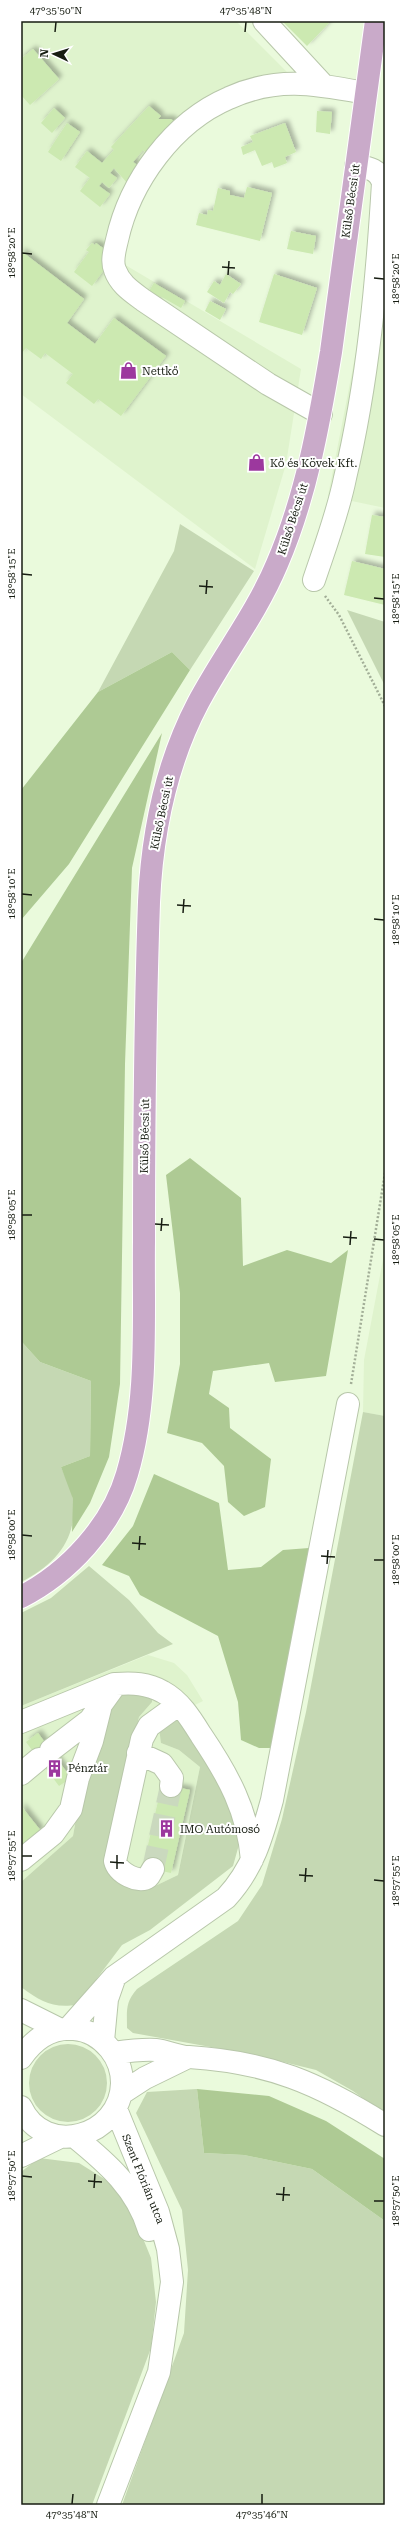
<svg xmlns="http://www.w3.org/2000/svg" width="406" height="2526" font-family="'Roboto Serif',serif">
  <style>
    .built { fill: #dff3cd }
    .green { fill: #c5d8b3 }
    .forest { fill: #aeca94 }
    .building { fill: #cce9b1; filter: url(#shadow) }
    .lines { fill: none; stroke-linecap: round; stroke-linejoin: round }
    .minor-tunnel { stroke: #cad9be; stroke-width: 22; stroke-dasharray: 22 11; stroke-linecap: butt }
    .minor-casing { stroke: #b8c7aa; stroke-width: 24 }
    .major-casing { stroke: #fff; stroke-width: 24 }
    .path { stroke: #a2ae97; stroke-width: 2.5; stroke-dasharray: 2 2; stroke-linecap: butt }
    .minor { stroke: #fff; stroke-width: 22 }
    .major { stroke: #c9aac9; stroke-width: 22 }
    .ticks { fill: none; stroke: #171d12; stroke-width: 1.5 }
    .labels { text-anchor: middle; dominant-baseline: central; stroke-width: 4; stroke-linejoin: round; paint-order: stroke }
    .street-label { font-size: 11px; fill: #171d12; stroke: #fff }
    .poi-label { font-size: 11px; fill: #171d12; stroke: #fff; text-anchor: start }
    .neatline { fill: none; stroke: #171d12; stroke-width: 1.5 }
    .ticks-label { font-size: 10px; text-anchor: middle; fill: #171d12 }
  </style>
  <defs>
    <filter id="shadow"><feDropShadow dx="3.5" dy="-3.5" stdDeviation="2" flood-color="#0004"/></filter>
  </defs>
  <rect width="100%" height="100%" fill="#eafadc"/>
  <path class="built" d="M21,21H236L292,77L250,84L134,177L122,263L301,369L286,464L255,569L21,394Z
    M385,142V508L328,496L356,352Z
    M385,1249V1416L363,1412L364,1360Z
    M148,1655L174,1663L187,1675L203,1701L181,1712L161,1743L179,1750L200,1767L178,1875L153,1887L114,1879L105,1860L139,1717L152,1702L84,1774L73,1836L21,1882V1706Z"/>
  <path class="green" d="M180,524L254,571L190,670L172,652L98,692L174,551Z
    M347,610L385,622V686Z
    M21,1341L40,1362L91,1381L90,1456L61,1467C65,1477 72,1489 73,1499C78,1539 55,1565 21,1582Z
    M363,1412L385,1416V2114L353,2091L316,2070L255,2055L133,2033L127,2028C127,2010 125,2003 137,1989L238,1921L262,1885L282,1819L306,1712Z
    M89,1566L129,1600L158,1633L173,1644L21,1706V1613L51,1598Z
    M124,1688L152,1693V1702L139,1717L105,1860L114,1879L153,1887L178,1875L200,1767L179,1750L161,1743L159,1728L181,1712L221,1770L240,1841L233,1866L150,1930L122,1945L77,2005C51,2008 42,2002 21,1987V1882L73,1836L84,1774L110,1697Z
    M29 2083a39 39 0 1 1 78 0a39 39 0 1 1-78 0Z
    M197,2089L204,2153L244,2155L312,2169L385,2221V2505H122L184,2333L188,2270L182,2210L136,2113L147,2092Z
    M39,2158L79,2163L114,2185L133,2214L151,2258L156,2302L151,2348L92,2505H21V2172Z"/>
  <path class="forest" d="M172,652L190,670L69,864L21,920V790L98,692Z
    M162,733L132,868L125,1064L120,1384L109,1457L90,1503L72,1532L73,1499L61,1467L90,1456L91,1381L40,1362L21,1341V963Z
    M190,1158L241,1198L243,1266L287,1250L331,1263L348,1250L326,1376L275,1382L269,1363L213,1371L209,1394L229,1408L230,1428L271,1459L265,1507L244,1516L228,1502L224,1466L202,1443L167,1433L180,1364V1293L166,1175Z
    M154,1474L219,1503L228,1570L261,1567L283,1550L309,1548L274,1748H259L241,1740L238,1702L218,1636L140,1595L129,1576L102,1565L133,1526Z
    M197,2089L269,2096L326,2121L385,2159V2221L312,2169L244,2155L204,2153Z"/>
  <path class="building" d="M282,21H326L329,23L307,46Z
    M33,49L59,79L30,105L21,95V59Z
    M149,106L161,116L158,119H171L178,125L151,157L143,150L133,162L141,168L128,184L114,168L110,173L117,178L109,188L102,182L99,186L110,194L100,207L80,191L90,178L75,167L87,151L102,163L114,150L111,147Z
    M54,108L65,118L52,133L41,123Z
    M317,111L332,112L330,134L316,132Z
    M67,123L80,132L61,161L48,152Z
    M285,123L296,152L285,157L287,163L274,168L272,162L262,166L255,150L243,155L241,147L253,142L250,136Z
    M247,187L272,193L260,241L196,225L199,213L207,215L208,210L213,211L218,188L230,191V195L244,198Z
    M291,231L316,236L313,254L287,249Z
    M92,243L95,245L96,243L111,254L106,267L92,286L74,272L89,252L86,250Z
    M21,251L84,299L67,323L95,344L114,318L166,356L121,416L98,399L94,404L66,383L73,374L45,353L41,359L26,348L21,354Z
    M226,274L241,284L233,294L230,292L224,303L207,292L214,281L220,285Z
    M274,274L317,288L302,335L259,322Z
    M154,283L185,301L181,308L160,296L156,303L146,296Z
    M210,301L226,309L220,320L205,311Z
    M372,515L385,517V557L365,554Z
    M352,561L385,569V605L344,595Z
    M38,1733L71,1778L59,1786L26,1742Z
    M162,1784L190,1790L171,1873L143,1867Z
    M21,1806L41,1831L21,1847Z"/>
  <g class="lines">
    <path class="minor-tunnel" d="M153,1869L171,1786"/>
    <defs>
      <path id="minor" d="M264,21L324,86
        M321,414L268,384L143,300C131,291 120,284 115,270C111,261 115,249 117,240C130,181 173,122 229,98C277,76 316,84 365,93
        M314,580C325,547 338,513 345,478C368,381 377,282 383,183C379,169 369,168 356,166
        M21,1722L114,1684
        M51,1750L90,1720L116,1684C133,1683 147,1683 163,1692C180,1701 191,1719 201,1735C228,1775 248,1811 252,1860
        M138,1753L162,1764L172,1778L171,1786
        M21,1774L39,1759
        M21,1860L53,1834L71,1809L78,1778L92,1741L100,1709
        M153,1869C151,1872 150,1875 148,1877C139,1884 118,1873 115,1861L142,1739L149,1726L178,1705
        M21,2010L59,2029
        M68,2029L114,1977L226,1898C253,1869 262,1837 272,1800L348,1404
        M103,2041L107,1999L114,1979
        M114,2053C128,2051 142,2049 156,2050C167,2051 178,2057 189,2057C269,2062 318,2083 385,2125
        M21,2058C34,2039 51,2027 74,2029C89,2030 101,2038 110,2049C118,2059 122,2071 122,2083C121,2137 45,2159 21,2107
        M122,2093L145,2078L188,2057
        M75,2137C107,2163 137,2189 149,2230
        M21,2156L60,2137
        M108,2505L159,2372L172,2282L168,2249L158,2212L116,2109"/>
      <path id="major" d="M21,1597C68,1573 112,1526 127,1474C149,1400 143,1319 144,1242C144,1129 145,1015 149,902C152,834 166,764 198,703C223,656 256,614 277,564C306,497 319,424 331,352L376,21"/>
    </defs>
    <use href="#minor" class="minor-casing"/>
    <use href="#major" class="major-casing"/>
    <path class="path" d="M325,596L339,615L385,706
      M351,1384L385,1173"/>
    <use href="#minor" class="minor"/>
    <use href="#major" class="major"/>
  </g>
  <path class="ticks" d="M55,32L56,22M245,32L246,22M22,253L32,254M222,267L235,268M228,275L229,261M374,278L384,279M22,574L32,575M199,586L213,587M206,594L207,580M374,598L384,599M22,894L32,895M177,905L191,906M183,913L184,899M374,919L384,920M22,1215H32M155,1224L169,1225M161,1231L162,1218M343,1237L357,1238M374,1239L384,1240M350,1245L351,1231M22,1535L32,1536M132,1543L146,1544M139,1550L140,1536M321,1556L335,1557M374,1560H384M327,1564L328,1550M22,1856H32M110,1862L124,1863M117,1869V1855M299,1875L313,1876M374,1880L384,1881M305,1882L306,1868M22,2176L32,2177M88,2181L102,2182M94,2188L95,2174M276,2194L290,2195M283,2201L284,2187M374,2201H384M72,2504L73,2494M262,2504V2494"/>
  <defs>
    <symbol id="shop-bare" viewBox="-9 -9 18 18"><path d="M-5-2.5h2.3a2.7 3.5 0 0 1 5.4 0H5L5.5 6h-11ZM-1.5-2.5h3a1.5 2.3 0 0 0-3 0Z" fill="#9c389e" stroke="#fff" stroke-width="2.5" paint-order="stroke"/></symbol>
    <symbol id="building-bare" viewBox="-9 -9 18 18"><path d="M-4-6H4V6H1V3H-1V6H-4ZM-2.5-4.3h1.7v1.8h-1.7ZM.8-4.3h1.7v1.8H.8ZM-2.5-1h1.7V.8h-1.7ZM.8-1h1.7V.8H.8Z" fill="#9c389e" stroke="#fff" stroke-width="2.5" paint-order="stroke"/></symbol>
  </defs>
  <g fill-rule="evenodd">
    <use href="#shop-bare" x="116" y="358" width="25" height="25"/>
    <use href="#shop-bare" x="244" y="450" width="25" height="25"/>
    <use href="#building-bare" x="42" y="1756" width="25" height="25"/>
    <use href="#building-bare" x="154" y="1816" width="25" height="25"/>
  </g>
  <g class="labels">
    <g class="street-label">
      <text transform="translate(351 201) rotate(-82)">Külső Bécsi út</text>
      <text transform="translate(293 519) rotate(-72)">Külső Bécsi út</text>
      <text transform="translate(162 813) rotate(-78)">Külső Bécsi út</text>
      <text transform="translate(145 1136) rotate(-89)">Külső Bécsi út</text>
      <text transform="translate(143 2179) rotate(68)">Szent Flórián utca</text>
    </g>
    <g class="poi-label">
      <text x="142" y="371">Nettkő</text>
      <text x="270" y="463">Kő és Kövek Kft.</text>
      <text x="68" y="1768">Pénztár</text>
      <text x="180" y="1829">IMO Autómosó</text>
    </g>
  </g>
  <rect width="406" height="2526" fill="none" stroke="#ffffff" stroke-width="44"/>
  <g transform="translate(54 54) rotate(274)" stroke="#ffffff" stroke-width="3" paint-order="stroke">
  <path d="M0-3L7 15L0 10L-7 15Z" fill="#171d12"/>
  <text y="-6" font-size="11" font-weight="bold" text-anchor="middle" fill="#171d12">N</text>
  </g>
  <rect x="22" y="22" width="362" height="2482" class="neatline"/>
  <g class="ticks-label">
    <text x="56" y="14">47°35'50"N</text>
    <text x="246" y="14">47°35'48"N</text>
    <text transform="translate(11 253) rotate(-90)" y="4">18°58'20"E</text>
    <text transform="translate(395 279) rotate(-90)" y="4">18°58'20"E</text>
    <text transform="translate(11 574) rotate(-90)" y="4">18°58'15"E</text>
    <text transform="translate(395 599) rotate(-90)" y="4">18°58'15"E</text>
    <text transform="translate(11 894) rotate(-90)" y="4">18°58'10"E</text>
    <text transform="translate(395 920) rotate(-90)" y="4">18°58'10"E</text>
    <text transform="translate(11 1215) rotate(-90)" y="4">18°58'05"E</text>
    <text transform="translate(395 1240) rotate(-90)" y="4">18°58'05"E</text>
    <text transform="translate(11 1535) rotate(-90)" y="4">18°58'00"E</text>
    <text transform="translate(395 1560) rotate(-90)" y="4">18°58'00"E</text>
    <text transform="translate(11 1856) rotate(-90)" y="4">18°57'55"E</text>
    <text transform="translate(395 1881) rotate(-90)" y="4">18°57'55"E</text>
    <text transform="translate(11 2176) rotate(-90)" y="4">18°57'50"E</text>
    <text transform="translate(395 2201) rotate(-90)" y="4">18°57'50"E</text>
    <text x="72" y="2518">47°35'48"N</text>
    <text x="262" y="2518">47°35'46"N</text>
  </g>
</svg>
